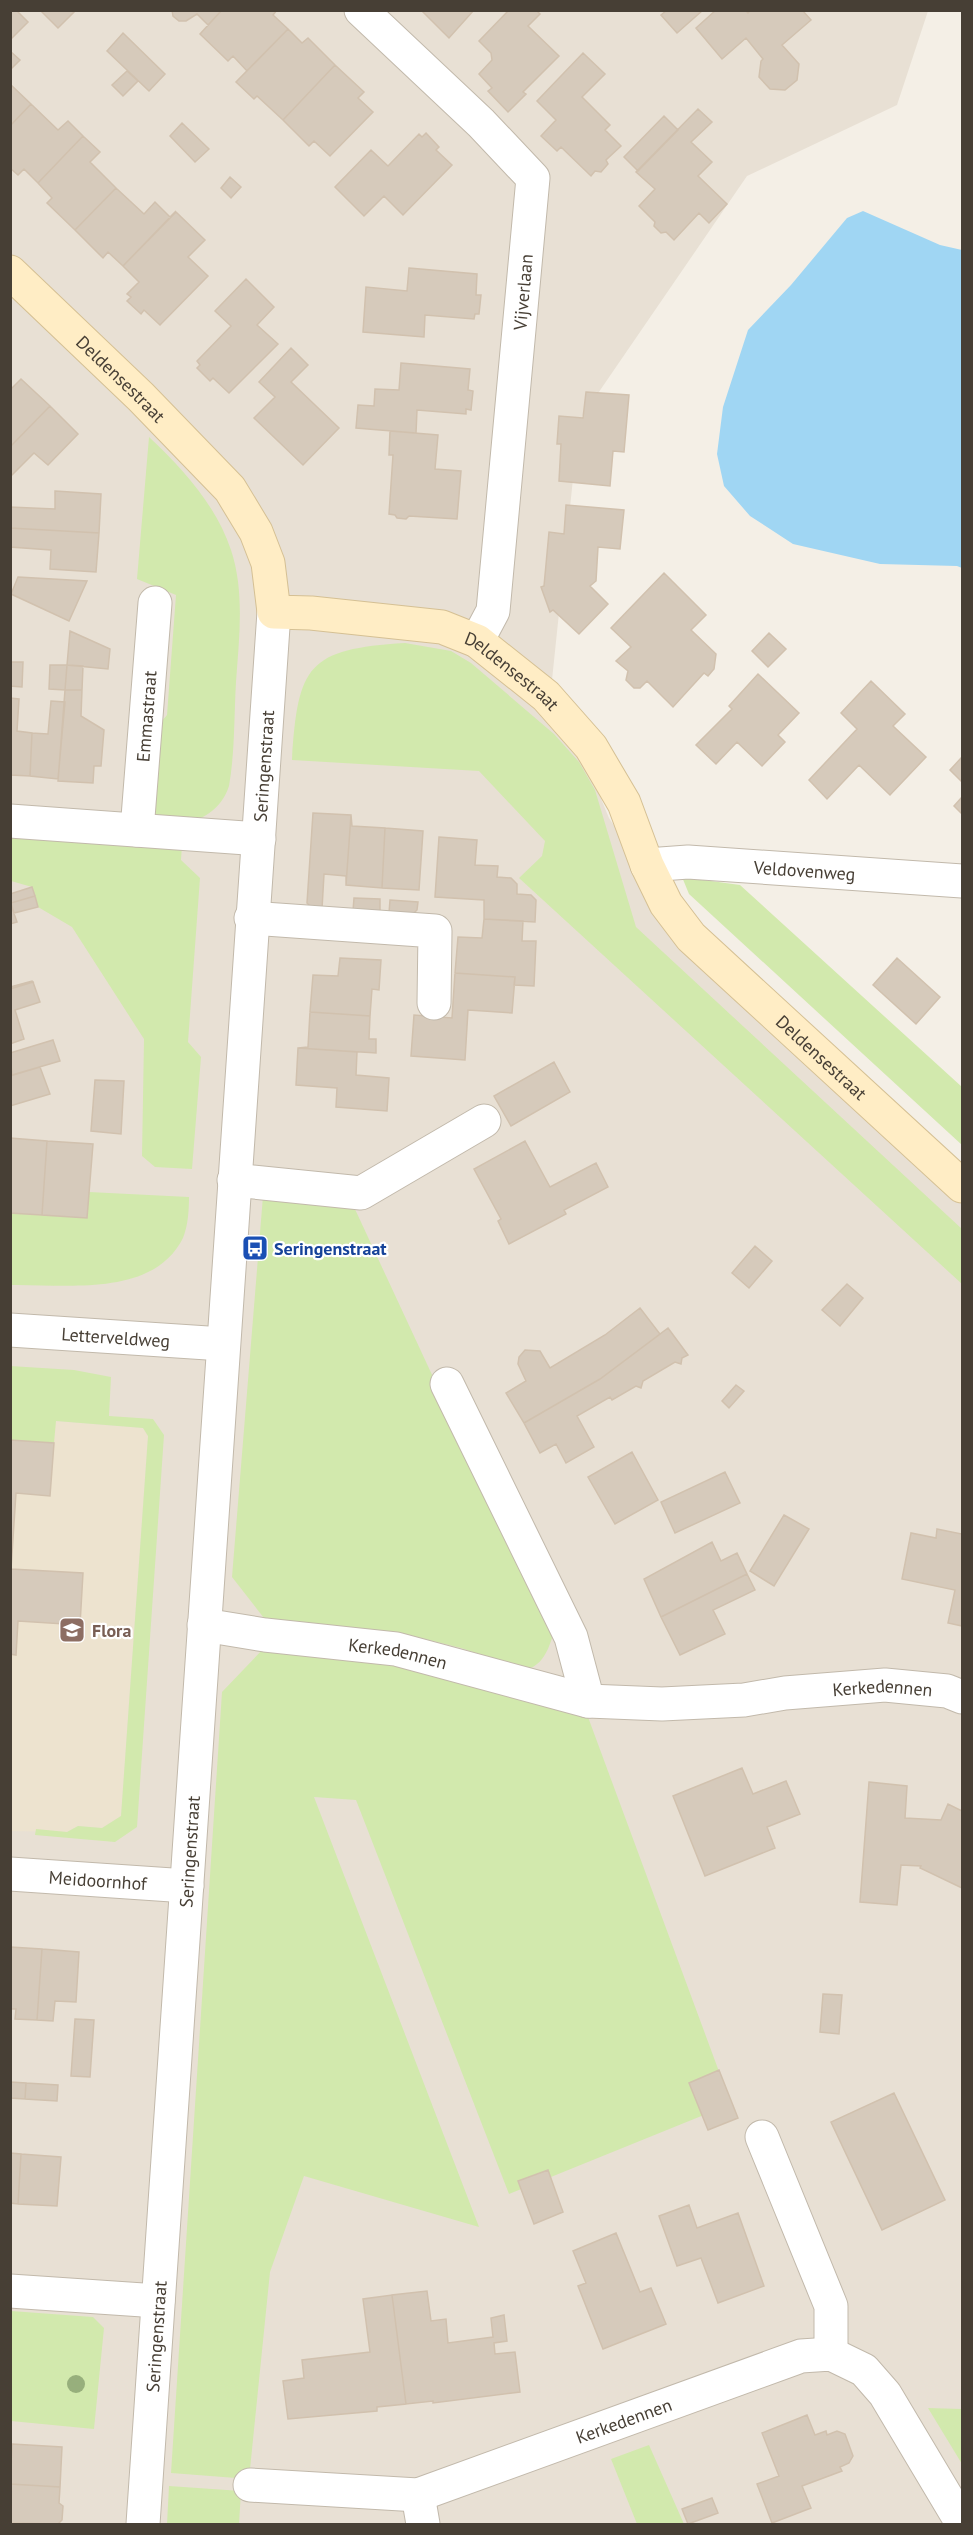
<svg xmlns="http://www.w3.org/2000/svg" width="973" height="2535" font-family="'PT Sans',sans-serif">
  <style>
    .residential { fill: #e8e0d4 }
    .education { fill: #ede3cf }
    .green { fill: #d2e9ad }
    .water { fill: #a0d6f3 }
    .building { fill: #d6cabb; stroke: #d1c1ae; stroke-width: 1.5 }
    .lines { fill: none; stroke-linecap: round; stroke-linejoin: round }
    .street-casing { stroke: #c2b9ab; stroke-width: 35 }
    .secondary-casing { stroke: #d5c094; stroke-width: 35 }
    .street { stroke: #fff; stroke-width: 33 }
    .secondary { stroke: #ffedc5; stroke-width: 33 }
    .tree { fill: #97af7c }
    .labels { text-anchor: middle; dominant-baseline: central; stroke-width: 4.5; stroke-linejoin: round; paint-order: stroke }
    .street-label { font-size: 18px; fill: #473f35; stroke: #fff }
    .transit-label { font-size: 18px; font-weight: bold; fill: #164399; stroke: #fff; text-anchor: start }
    .education-label { font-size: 18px; font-weight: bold; fill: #785e54; stroke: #fff; text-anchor: start }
  </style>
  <rect width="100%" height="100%" fill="#f4efe6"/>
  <path class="residential" d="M11,11H928L897,105L747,176L579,421L552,680L609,818L670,912L962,1173V2524H11Z"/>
  <path class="education" d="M55,1421L143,1428L148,1436L121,1816L102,1828L78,1826L67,1832L11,1831L10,1440Z"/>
  <path class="green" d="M149,437C183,469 216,505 231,550C245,592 239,639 236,682C234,716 235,752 229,786C219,818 180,834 153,814L151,734L167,715L176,595L137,579Z
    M405,643L451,651L471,663L554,734L579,762L595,790L636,927L962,1229V1284L519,878L542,856L545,841L479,771L292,760C298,665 308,649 405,643Z
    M10,834L182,845L181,860L200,878L188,1042L201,1057L192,1169L155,1167L142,1156L144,1039L72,927L38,907L32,887L11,881Z
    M682,877L740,885L962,1087V1145L689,894Z
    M89,1192L189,1197C189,1210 188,1226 183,1238C153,1298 66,1284 11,1285V1213L87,1218Z
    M263,1196L354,1207L553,1635C548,1651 542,1666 525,1670L461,1648L397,1632L267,1622L232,1577Z
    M10,1366L74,1370L111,1377L109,1416L153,1419L164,1435L137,1827L115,1842L35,1835L36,1829L67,1832L78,1826L102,1828L121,1816L148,1436L143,1428L56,1421L54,1443L11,1440Z
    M264,1648L372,1660L446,1677L588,1717L731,2104L509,2194L356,1800L314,1797L479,2227L304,2176L270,2272L249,2479L171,2473L222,1692Z
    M11,2311L93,2317L104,2328L94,2429L11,2421Z
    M928,2408L962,2409V2464Z
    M649,2445L684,2524H637L611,2459Z
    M169,2486L241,2491L239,2524H167Z"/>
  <path class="water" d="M863,211L940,245L962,250V568L957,566L880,564L793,544L750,516L724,486L717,454L723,407L748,330L791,285L847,218Z"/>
  <path class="building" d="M10,10H16L28,22L10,40Z
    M40,10H73L74,12L58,28Z
    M172,10H222L208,25L197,14L186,21H179L173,16Z
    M222,10H277L273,15L288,29L247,71L233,56L228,61L200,34Z
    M421,10H474L449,38Z
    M509,10H536L540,14L528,26L559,56L523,92L526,94L508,112L488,91L492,88L479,74L492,60L491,53L479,41Z
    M667,10H703L677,33L661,15Z
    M716,10H745L748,13L751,10H802L811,20L782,45L799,64L797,80L785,90L770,89L759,77L761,61L763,59L746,38L722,59L696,28Z
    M288,29L302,43L308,38L335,65L283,120L257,96L254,99L236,82Z
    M123,33L165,74L149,91L107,51Z
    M10,51L20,60L10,70Z
    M583,53L605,74L582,97L610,125L605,130L621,146L606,160L608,164L601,172L595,171L591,176L561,147L557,151L541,136L556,120L537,101Z
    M335,65L364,92L358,98L373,112L330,156L314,141L309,146L283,120Z
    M127,71L138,81L123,96L112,85Z
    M10,84L31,104L10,126Z
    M31,104L58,130L68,121L83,136L38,183L24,169L18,175L10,168V126Z
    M698,109L712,122L691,142L712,162L698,176L727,204L709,223L699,213L674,240L666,232L661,233L654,226L655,222L639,206L655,189L636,172Z
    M664,116L678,130L638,171L624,157Z
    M182,123L209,149L195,162L170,136Z
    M426,133L439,147L436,150L452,165L403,215L384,196L364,216L335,187L371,150L388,166L419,134L422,137Z
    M83,136L100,152L90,162L116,188L75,230L47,203L52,198L38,183Z
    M230,177L241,187L231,198L221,188Z
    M116,188L144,214L155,202L170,217L176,211L123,266L108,252L103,258L75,230Z
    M176,212L205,240L188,257L208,276L160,325L144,310L141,314L127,301L131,297L127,294L139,282L123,266Z
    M409,268L477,274L476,295H481L479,314H475L474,319L425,315L424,337L363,332L366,287L407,291Z
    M246,279L274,307L257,325L278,344L229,393L213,378L210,381L197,368L200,365L197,361L231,326L215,311Z
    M291,348L308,365L291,382L339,428L303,465L254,418L275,397L259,382Z
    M401,363L470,369L468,390L473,391L471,410L466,409V414L417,410L416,433L356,428L358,405L374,406L375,389L399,390Z
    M21,379L50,406L10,447V390Z
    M586,392L629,395L624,452L613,451L610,486L559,481L561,444H557L559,416L583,418Z
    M50,406L78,434L48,465L34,453L10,477V447Z
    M390,431L438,435L435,469L461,471L457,519L409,516L406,519L397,518L395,515L389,514L393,455H389Z
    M55,491L101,494L99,533L10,528V507L55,509Z
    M566,505L624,510L620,549L598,547L596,581L590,586L608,604L579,634L553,610L550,612L541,587L544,586L549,532L564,534Z
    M10,528L99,533L96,572L50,569L51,550L10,547Z
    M664,573L706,615L691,630L716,654L714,669L708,676L704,673L673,707L647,681L640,688H634L626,680L628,671L616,661L631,647L611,628Z
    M18,577L87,581L69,621L11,594Z
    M70,631L110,649L108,669L67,665Z
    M769,633L786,649L768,667L752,651Z
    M10,662H23L22,687L10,686Z
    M50,665H67L65,690L49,689Z
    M67,665L83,666L82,690H65Z
    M758,674L799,713L778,735L785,742L762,766L737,742L716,764L696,745L732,709L729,706Z
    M871,681L905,714L893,726L926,757L890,795L859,765L827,799L809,780L857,729L841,713Z
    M65,690H82L81,716L104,730L101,766H94L93,783L58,781Z
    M10,698L19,699L17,731L32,733L30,776L10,775Z
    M51,701L65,702L58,779L30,776L32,733L48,734Z
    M962,757V782L950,770Z
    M962,797V814L954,806Z
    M313,813L351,815L346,885V876L324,874L322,909L312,908L307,903Z
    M351,815L352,826L385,828L382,888L346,885Z
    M385,828L423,831L419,890L382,888Z
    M439,837L477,840L475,865L498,866L497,877L511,878L517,884V894L531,895L536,900L535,922L484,919V900L435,897Z
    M32,887L35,896L11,903L10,894Z
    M35,896L38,907L14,913L11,903Z
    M354,898L380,899V912L353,911Z
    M390,900L418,902L417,910L412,915L389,913Z
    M10,902L17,922L10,924Z
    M484,919L523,921L522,941H536L534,986L514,985L515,977L455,973L458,937L482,938Z
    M340,958L381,960L379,990L372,989L370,1016L310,1012L313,975L338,976Z
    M897,958L940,997L916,1024L873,985Z
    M455,973L515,977L512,1013L468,1010L465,1060L411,1056L414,1015L452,1018Z
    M32,981L33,982L10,989V987Z
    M33,982L40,1002L15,1010L24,1039L10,1044V989Z
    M310,1012L370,1016L369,1039H376V1053L298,1048L308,1047Z
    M53,1040L60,1061L12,1075L10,1053Z
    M298,1048L357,1052L356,1075L389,1078L387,1111L336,1107L337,1088L296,1085Z
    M554,1062L570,1092L511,1126L494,1096Z
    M40,1067L50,1094L10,1106V1076Z
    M95,1080L124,1081L121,1134L91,1131Z
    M10,1138L47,1141L42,1215L10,1213Z
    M47,1141L93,1144L87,1218L42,1215Z
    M525,1141L550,1187L596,1163L608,1187L564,1210L566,1214L509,1244L498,1221L501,1219L474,1169Z
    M755,1246L772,1261L749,1288L732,1273Z
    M847,1284L863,1298L840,1326L822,1310Z
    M640,1308L660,1334L600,1379L524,1423L506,1393L526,1381L518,1364L519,1357L525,1350L540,1351L550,1368L605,1335Z
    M668,1328L688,1355L682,1358L681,1364L675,1362L643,1381L641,1388L636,1386L612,1400L610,1397L577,1416L594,1447L566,1463L556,1444L540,1453L524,1423L600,1379Z
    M736,1385L744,1391L729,1408L722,1401Z
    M10,1440L54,1443L50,1496L16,1493L11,1569L83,1573L80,1625L18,1621L16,1655L10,1654Z
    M632,1452L658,1500L615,1524L588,1477Z
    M725,1472L740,1503L675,1533L661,1502Z
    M784,1515L809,1529L774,1586L750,1571Z
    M937,1529L962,1534V1626L948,1623L955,1590L902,1579L911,1533L936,1538Z
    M712,1542L721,1561L737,1553L747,1574L661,1617L644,1579Z
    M747,1574L755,1590L713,1610L725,1634L680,1655L661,1617Z
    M742,1768L753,1794L786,1781L800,1814L767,1827L775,1848L705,1876L673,1796Z
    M869,1782L907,1786L905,1818L941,1820L948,1804L962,1811V1888L920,1868L921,1866L901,1865L897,1905L860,1902Z
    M10,1947L42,1949L37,2020L15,2019L16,2009H10Z
    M42,1949L79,1952L76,2002L55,2001L53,2021L37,2020Z
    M823,1994L842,1995L839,2034L820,2032Z
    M75,2019L94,2020L90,2077L71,2076Z
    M719,2070L738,2118L708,2130L689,2083Z
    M10,2082L26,2083L25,2099L10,2098Z
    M26,2083L58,2085L57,2101L25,2099Z
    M894,2093L945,2200L882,2230L831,2122Z
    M10,2153L21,2154L18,2204L10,2203Z
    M21,2154L61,2157L57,2206L18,2204Z
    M548,2170L563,2212L534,2224L518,2181Z
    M689,2205L697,2228L738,2213L764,2286L718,2303L701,2258L677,2266L659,2216Z
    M616,2233L640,2292L651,2288L666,2324L603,2349L578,2286L586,2283L573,2251Z
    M427,2291L431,2321L446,2319L448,2343L493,2337L491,2318L504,2315L507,2341L494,2343L495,2354L515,2352L520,2392L433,2403V2401L406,2404L392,2295Z
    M392,2295L406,2404L377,2407V2411L288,2419L283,2381L304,2378L302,2360L370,2352L363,2299Z
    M807,2415L815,2435L826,2431L827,2435L837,2431L845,2434L853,2456L849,2463L840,2467L842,2471L802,2486L811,2508L772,2523L757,2484L779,2476L762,2433Z
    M12,2444L62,2447L60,2487L10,2484Z
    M10,2484L60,2487L59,2503L63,2506L62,2520L58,2524L10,2523Z
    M712,2498L718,2513L688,2524L682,2509Z"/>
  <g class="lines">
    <defs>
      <g id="street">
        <path d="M361,10L481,123L533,178L493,611L477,641"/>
        <path d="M10,821L259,839"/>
        <path id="s1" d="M137,830L155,603"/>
        <path id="s2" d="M647,865L688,862L962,881"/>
        <path d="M251,918L435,931L434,1003"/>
        <path d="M234,1180L361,1193L484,1121"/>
        <path id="s3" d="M10,1330L223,1344"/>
        <path d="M447,1384L571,1637L588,1701"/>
        <path id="s4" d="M204,1625L265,1635L396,1649L588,1701L662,1704L744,1700L785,1693L885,1685L947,1691L962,1697"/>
        <path id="s5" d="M10,1874L187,1886"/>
        <path d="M762,2137L831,2306V2354"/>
        <path d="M10,2291L158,2301"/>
        <path id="s6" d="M250,2485L418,2495L801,2356L831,2354L864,2370L885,2394L962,2523"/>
        <path d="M418,2495L423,2524"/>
        <path id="s7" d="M143,2524L274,612"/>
      </g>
      <g id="secondary">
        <path id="s8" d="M10,272L141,397L230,489L256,532L268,563L274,612L311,613L442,627L477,641L546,696L591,747L624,803L647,865L666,904L691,937L962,1186"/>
      </g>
    </defs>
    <use href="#street" class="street-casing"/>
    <use href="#secondary" class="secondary-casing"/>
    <use href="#street" class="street"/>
    <use href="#secondary" class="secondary"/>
  </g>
  <circle class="tree" cx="76" cy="2384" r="9"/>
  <defs>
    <symbol id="bus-square" viewBox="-11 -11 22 22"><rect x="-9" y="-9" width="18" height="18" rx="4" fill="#1a4fb4" stroke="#fff"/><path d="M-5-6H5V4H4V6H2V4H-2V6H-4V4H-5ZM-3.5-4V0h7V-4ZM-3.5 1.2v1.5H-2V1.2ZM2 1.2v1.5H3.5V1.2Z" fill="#fff"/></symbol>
    <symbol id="school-square" viewBox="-11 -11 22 22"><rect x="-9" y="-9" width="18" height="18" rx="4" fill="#8d6e63" stroke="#fff"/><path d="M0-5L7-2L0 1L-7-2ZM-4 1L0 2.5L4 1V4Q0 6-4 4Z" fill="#fff"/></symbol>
  </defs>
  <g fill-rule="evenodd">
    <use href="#bus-square" x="240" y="1233" width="30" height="30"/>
    <use href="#school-square" x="57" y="1615" width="30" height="30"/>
  </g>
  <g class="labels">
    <g class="street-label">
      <text transform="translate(523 292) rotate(-85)">Vijverlaan</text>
      <text stroke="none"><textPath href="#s8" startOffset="154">Deldensestraat</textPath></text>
      <text stroke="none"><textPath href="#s8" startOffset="694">Deldensestraat</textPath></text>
      <text stroke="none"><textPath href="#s1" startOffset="114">Emmastraat</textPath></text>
      <text stroke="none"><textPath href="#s7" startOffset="1762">Seringenstraat</textPath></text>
      <text stroke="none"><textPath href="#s2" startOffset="158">Veldovenweg</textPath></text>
      <text stroke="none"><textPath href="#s8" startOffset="1198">Deldensestraat</textPath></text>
      <text stroke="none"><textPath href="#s3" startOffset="106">Letterveldweg</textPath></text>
      <text stroke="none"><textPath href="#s4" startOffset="196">Kerkedennen</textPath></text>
      <text stroke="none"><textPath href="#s4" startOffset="688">Kerkedennen</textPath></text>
      <text stroke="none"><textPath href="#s7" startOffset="674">Seringenstraat</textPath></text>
      <text stroke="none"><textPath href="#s5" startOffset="88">Meidoornhof</textPath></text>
      <text stroke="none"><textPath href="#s7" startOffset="188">Seringenstraat</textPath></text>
      <text stroke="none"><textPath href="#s6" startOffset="387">Kerkedennen</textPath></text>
    </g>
    <g class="transit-label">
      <text x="274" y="1248">Seringenstraat</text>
    </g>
    <g class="education-label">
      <text x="92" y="1630">Flora</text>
    </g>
  </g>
  <rect width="973" height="2535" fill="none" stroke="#473f35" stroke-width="24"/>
</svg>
